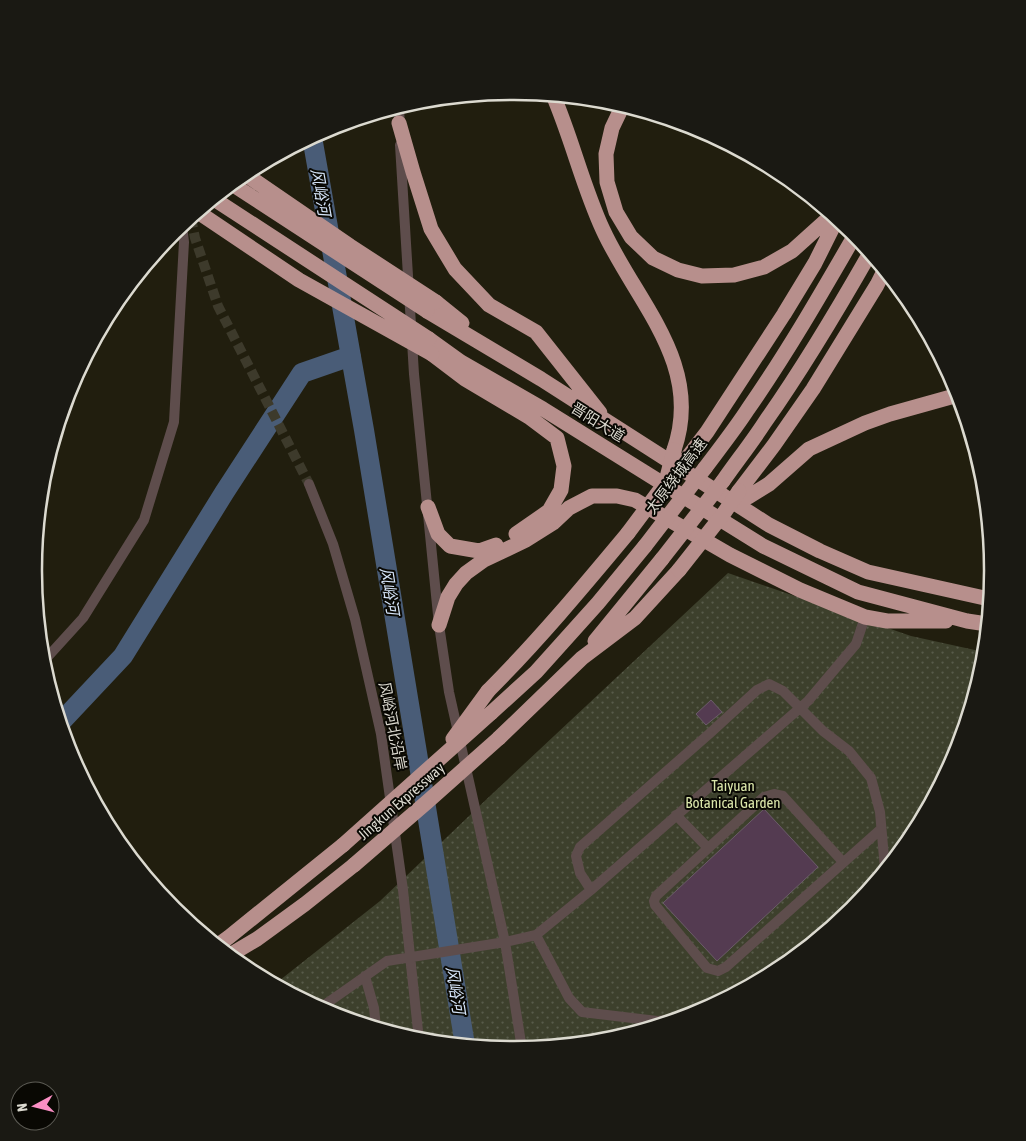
<svg xmlns="http://www.w3.org/2000/svg" width="1026" height="1141" font-family="'Asap Condensed','Noto Sans SC',sans-serif">
  <style>
    .grass { fill: url(#grass-dots) }
    .lines { fill: none; stroke-linecap: round; stroke-linejoin: round }
    .river { stroke: #495c77; stroke-width: 20 }
    .building { fill: #543b51; stroke: #6b5c69 }
    .minor-tunnel { stroke: #3d3a2b; stroke-width: 10; stroke-dasharray: 10 5; stroke-linecap: butt }
    .minor { stroke: #5e4d4c; stroke-width: 10 }
    .highway { stroke: #b78f8c; stroke-width: 15 }
    .highway-bridge { stroke: #b78f8c; stroke-width: 15 }
    .labels { text-anchor: middle; dominant-baseline: central; stroke-width: 4; stroke-linejoin: round; paint-order: stroke }
    .street-label { font-size: 15px; fill: #dcdad0; stroke: #090803 }
    .park-label { font-size: 15px; fill: #dbe6aa; stroke: #090803 }
    .water-label { font-size: 16px; font-style: italic; fill: #d5e4f8; stroke: #090803 }
    .rim { fill: none; stroke: #dcdad0; stroke-width: 2.5 }
  </style>
  <defs>
    <pattern id="grass-dots" width="8" height="8" patternUnits="userSpaceOnUse" patternTransform="scale(1.25)"><rect width="8" height="8" fill="#3d402c"/><path d="M2 2h.1M6 6h.1" fill="none" stroke="#585b4a" stroke-width="1.8" stroke-linecap="round"/></pattern>
  </defs>
  <rect width="100%" height="100%" fill="#211e0e"/>
  <path class="grass" d="M728,573L911,636L984,652L983,664L956,754L911,837L852,910L779,969L696,1013L606,1041L513,1050L419,1040L329,1013L275,984L380,901L491,795Z"/>
  <g class="lines">
    <path class="river" d="M312,137L364,430L465,1045
      M61,722L123,656L224,493L302,373L351,356"/>
  </g>
  <path class="building" d="M711,700L722,712L706,725L696,714Z
    M764,809L818,867L717,961L663,903Z"/>
  <g class="lines">
    <path class="minor-tunnel" d="M191,218L195,238L218,306L309,484"/>
    <path class="minor" d="M399,107L400,128
      M400,145L414,374L439,625L449,692L505,942L522,1049
      M309,484L333,544L355,619L381,734L403,890L419,1040
      M43,662L83,618L144,520L174,422L184,242L182,225
      M676,815L708,848
      M843,862L783,796L774,794L764,797L656,896L654,901L655,905L707,968L718,971L726,967L881,829
      M591,890L580,873L576,856L580,847L709,734L757,690L769,684L783,691L823,731L849,751L871,778L880,812L885,869
      M536,935L569,998L582,1012L657,1021L678,1019
      M365,976L374,1008L376,1027
      M320,1008L387,961L505,942L536,935L591,890L808,701L856,644L865,617"/>
    <path class="highway" d="M553,95C572,139 583,187 603,230C636,302 704,364 674,450
      M623,105L612,128L606,154L607,182L616,212L631,237L653,258L678,270L702,276L734,275L764,267L792,251L832,215
      M399,123L413,172L431,229L455,269L489,305L536,332L600,413
      M436,302L462,323
      M427,311L541,379L769,525L820,551L868,572L989,599
      M429,339L461,362L543,409L763,546L858,592L967,621L987,624
      M432,354L465,379L529,417L557,438L564,466L561,490L549,511L516,534
      M687,458L707,432L784,314L815,263L837,219
      M705,468C720,448 735,429 748,409C787,353 821,294 855,235
      M723,481C737,461 752,442 765,422C803,368 837,311 870,253
      M739,491L774,445L813,389L877,285L884,271
      M748,497L769,484L809,449L865,423L890,414L958,395
      M428,507L438,534L450,546L479,551L496,545
      M439,625L448,597L456,584L466,573L484,560L526,540L553,523L569,508L592,496H617L635,500L730,555L800,590L865,617L887,621H946
      M595,641L662,559
      M488,691C538,641 583,587 628,533
      M491,713L536,672L598,603L645,546
      M499,738L582,658L635,618L679,570
      M218,945L229,937L343,845
      M230,955L257,939L305,904L354,865"/>
    <path class="highway-bridge" d="M245,174L350,246L436,302
      M232,184L427,311
      M214,199L429,339
      M198,212L299,280L432,354
      M666,481L674,450
      M628,533L666,482L687,458
      M645,546L705,468
      M662,559L723,481
      M679,570L724,513L739,491
      M453,739L488,691
      M343,845L491,713
      M354,865L427,802L499,738"/>
  </g>
  <g class="labels">
    <g class="street-label">
      <text transform="translate(598 422) rotate(32)">晋阳大道</text>
      <text transform="translate(676 476) rotate(-53)">太原绕城高速</text>
      <text transform="translate(393 726) rotate(79)">风峪河北沿岸</text>
      <text transform="translate(401 801) rotate(-41)">Jingkun Expressway</text>
    </g>
    <g class="park-label">
      <text x="733" y="785">Taiyuan<tspan x="733" dy="17">Botanical Garden</tspan></text>
    </g>
    <g class="water-label">
      <text transform="translate(321 192) rotate(80)">风峪河</text>
      <text transform="translate(390 591) rotate(81)">风峪河</text>
      <text transform="translate(456 990) rotate(81)">风峪河</text>
    </g>
  </g>
  <path d="M0 0H1026V1141H0ZM512 100H514A470 470 0 0 1 984 570V571A470 470 0 0 1 514 1041H512A470 470 0 0 1 42 571V570A470 470 0 0 1 512 100Z" fill="#1a1913" fill-rule="evenodd"/>
  <path class="rim" d="M512 100H514A470 470 0 0 1 984 570V571A470 470 0 0 1 514 1041H512A470 470 0 0 1 42 571V570A470 470 0 0 1 512 100Z"/>
  <g transform="translate(35 1106) rotate(263)"><circle r="24" fill="#090803" stroke="#5d5c55"/>
  <path d="M0-4L9 19L0 12L-9 19Z" fill="#fb8fc5"/>
  <text y="-8" font-size="14" font-weight="bold" text-anchor="middle" fill="#dcdad0">N</text>
  </g>
</svg>
